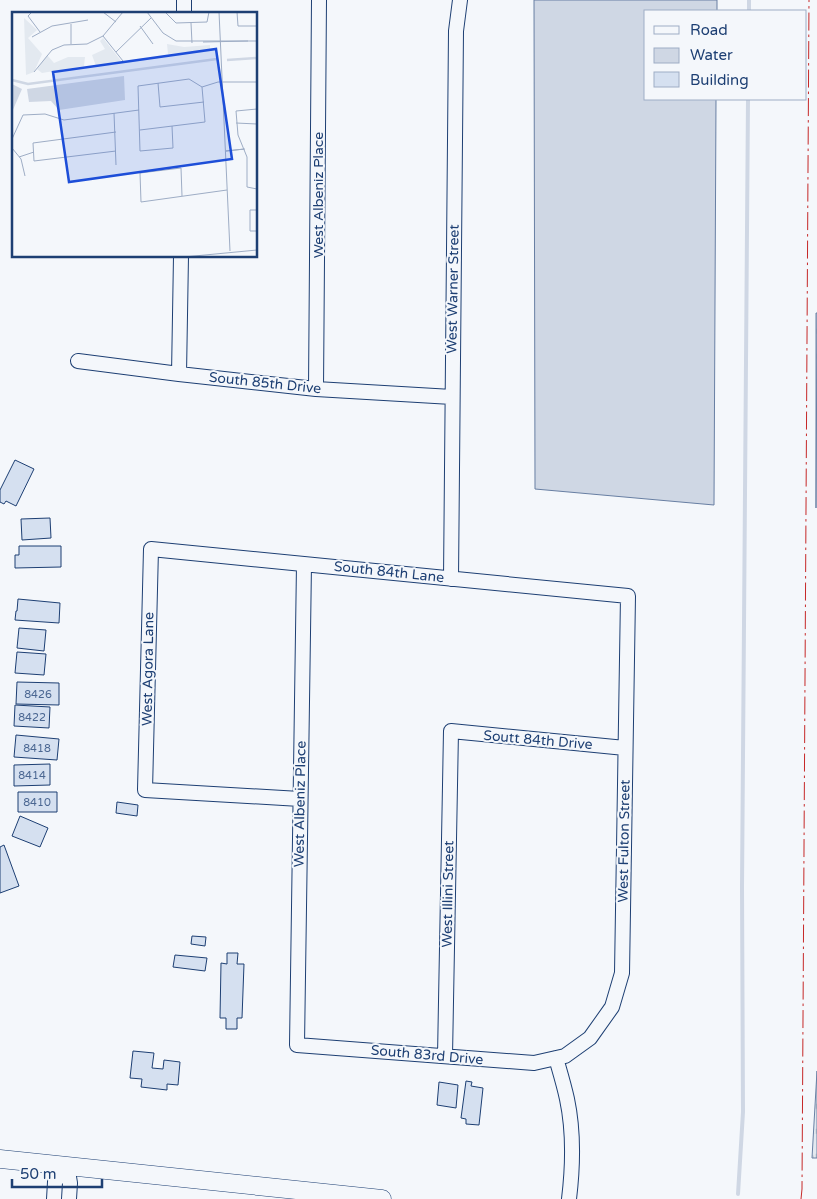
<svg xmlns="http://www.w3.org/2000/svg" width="817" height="1199" font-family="'Varela Round',sans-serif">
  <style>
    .park { fill: url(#park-tufts); stroke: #687fa3 }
    .water { fill: #cfd7e4; stroke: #687fa3 }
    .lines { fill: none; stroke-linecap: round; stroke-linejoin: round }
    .stream { stroke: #cfd7e4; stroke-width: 4 }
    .building { fill: #d5e0f0; stroke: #1d3f73 }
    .minor-casing { stroke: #1d3f73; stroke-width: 16 }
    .major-casing { stroke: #1d3f73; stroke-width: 19 }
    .minor { stroke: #f4f7fb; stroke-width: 14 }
    .major { stroke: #f4f7fb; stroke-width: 18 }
    .power { stroke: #c62828; stroke-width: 1; stroke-dasharray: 18 4 2.5 4; stroke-linecap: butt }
    .labels { text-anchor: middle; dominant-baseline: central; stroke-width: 4; stroke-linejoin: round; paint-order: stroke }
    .number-label { font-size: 11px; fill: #4b6792 }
    .street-label { font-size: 14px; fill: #1d3f73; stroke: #f4f7fb }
    .inset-river { fill: none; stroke: #cfd7e4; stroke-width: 2.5 }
    .inset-road { fill: none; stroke: #9eadc5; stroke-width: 1 }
    .view { fill: #1d4ed8; fill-opacity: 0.15; stroke: #1d4ed8; stroke-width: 2.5 }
    .inset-edge { fill: none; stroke: #1d3f73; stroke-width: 2.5 }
  </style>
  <defs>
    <pattern id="park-tufts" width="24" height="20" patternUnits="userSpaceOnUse" patternTransform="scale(1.25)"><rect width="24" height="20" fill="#e3e9f0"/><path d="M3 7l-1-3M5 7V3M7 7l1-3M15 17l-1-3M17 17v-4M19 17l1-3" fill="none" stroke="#c2c9d1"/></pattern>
  </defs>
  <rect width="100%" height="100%" fill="#f4f7fb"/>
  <path class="park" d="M816,313H817L816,508Z
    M817,1071V1158H812Z"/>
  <path class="water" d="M534,0H717V11H646V99H716L714,505L535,489Z"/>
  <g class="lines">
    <path class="stream" d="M749,11V0
      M738,1194L743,1112L742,887L748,99"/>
  </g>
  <path class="building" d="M15,460L34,469L16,506L6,501L4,504L0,502V490Z
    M50,518L51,538L22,540L21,519Z
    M19,546H61V567L15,568V555H19Z
    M18,599L60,603L59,623L15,620L16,611H17Z
    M19,628L46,630L44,651L17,648Z
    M17,652L46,654L44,675L15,673Z
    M17,682L59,683V705L16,704Z
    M15,705L50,707L49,728L14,726Z
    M16,735L59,739L57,760L14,757Z
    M50,764V785L14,786V765Z
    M18,792H57V812H18Z
    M117,802L138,805L137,816L116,813Z
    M20,816L48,828L40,847L12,836Z
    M4,845L19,886L0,893V847Z
    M192,936L206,937L205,946L191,944Z
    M227,953H238L237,964H244L242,1018H237V1029H226V1018H220L221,963L227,964Z
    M175,955L207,958L205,971L173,967Z
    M133,1051L154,1053L152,1068L163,1069L164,1060L180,1062L178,1085L167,1084V1090L141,1087L142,1079L130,1078Z
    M466,1081L472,1082L471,1086L483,1088L479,1125L466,1124V1119L461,1118Z
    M439,1082L458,1085L456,1108L437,1105Z"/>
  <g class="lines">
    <defs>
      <path id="minor" d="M184,14V0
        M78,361L179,374L316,389L452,397
        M179,374L181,256
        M316,389L319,0
        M451,579L456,31L460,0
        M300,799L145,790L151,549L628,596L622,973L612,1007L590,1038L565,1056L534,1063L297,1045L304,564
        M445,1056L451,731L625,748
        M556,1058C560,1072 564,1085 567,1099C574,1132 573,1166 569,1199
        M67,1165L70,1183L69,1199
        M54,1199L55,1182L67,1165"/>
      <path id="major" d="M0,1159L382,1199"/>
    </defs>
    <use href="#minor" class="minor-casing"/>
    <use href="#major" class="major-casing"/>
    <use href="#minor" class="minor"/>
    <use href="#major" class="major"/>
    <path class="power" d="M801,1199L802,1189L809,0"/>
  </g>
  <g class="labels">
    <g class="number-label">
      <text x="38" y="694">8426</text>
      <text x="32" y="717">8422</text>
      <text x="37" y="748">8418</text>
      <text x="32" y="775">8414</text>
      <text x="37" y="802">8410</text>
    </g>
    <g class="street-label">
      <text transform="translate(318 195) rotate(-90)">West Albeniz Place</text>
      <text transform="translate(453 289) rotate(-89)">West Warner Street</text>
      <text transform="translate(265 383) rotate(6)">South 85th Drive</text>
      <text transform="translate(389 572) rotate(6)">South 84th Lane</text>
      <text transform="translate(148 669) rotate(-89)">West Agora Lane</text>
      <text transform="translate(538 740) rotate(5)">Soutt 84th Drive</text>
      <text transform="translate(300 804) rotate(-89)">West Albeniz Place</text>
      <text transform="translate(624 841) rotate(-89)">West Fulton Street</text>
      <text transform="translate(448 894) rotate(-89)">West Illini Street</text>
      <text transform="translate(427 1055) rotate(5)">South 83rd Drive</text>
    </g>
  </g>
  <g transform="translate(12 12)">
    <rect width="245" height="245" fill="#f4f7fb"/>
    <path d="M12,6L25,18L16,26L30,42L22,60L14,63ZM91,26L110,50L84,54L80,43L93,37L88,29ZM155,32L172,35L198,33V38L156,42ZM35,43L42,51L56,45H73L72,54L30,61L25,57Z" fill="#e3e9f0"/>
    <path d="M112,64L113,88L47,98L39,89L17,90L15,77ZM0,72L10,77L0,100Z" fill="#cfd7e4"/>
    <path class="inset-river" d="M215,48L245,46M0,68L16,72L205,47"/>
    <path class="inset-road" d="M20,0L16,4L28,20M91,0L104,10M135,0L151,21L164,29H245M153,0L164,11L195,10L197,0M207,0L218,239M225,0L226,14H245M179,11L180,31M59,12V32M128,14L141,32M91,24L111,49M20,25L40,14L76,8M191,30L236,29M0,31V50M104,40L139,6M22,60L40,38L52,33L75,32L91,24L111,0M146,71L148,95L192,90M190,75L206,70H245M245,97L224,99L226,123L235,145V175L245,177M102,101L104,153M224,111L245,112M160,114L161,136L128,139L126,74L177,67L190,75M128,118L193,110L190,75M104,120L21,131L22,149L104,139M0,127L11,103L33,102L52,108L127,98M0,136L9,147L13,164M214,139L233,137M214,139L232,137M7,145L22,140M170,184L169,156L128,161L129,190L215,178M245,198H238V219H245M172,245L245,238"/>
    <path class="view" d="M204,37L220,147L57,170L41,60Z"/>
    <rect width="245" height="245" class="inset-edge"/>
  </g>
  <rect x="644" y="10" width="162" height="90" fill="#f4f7fb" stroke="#9eadc5"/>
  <rect x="654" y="26" width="25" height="8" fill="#f4f7fb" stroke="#9eadc5"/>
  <text x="690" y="35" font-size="15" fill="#1d3f73">Road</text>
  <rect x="654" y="48" width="25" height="15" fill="#cfd7e4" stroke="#9eadc5"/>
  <text x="690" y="60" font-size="15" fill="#1d3f73">Water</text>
  <rect x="654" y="72" width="25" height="15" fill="#d5e0f0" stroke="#9eadc5"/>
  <text x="690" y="85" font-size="15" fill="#1d3f73">Building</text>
  <path d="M12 1179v8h90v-8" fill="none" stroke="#1d3f73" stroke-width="2.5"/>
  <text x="20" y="1179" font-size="15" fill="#1d3f73" stroke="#f4f7fb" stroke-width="4" paint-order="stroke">50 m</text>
</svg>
